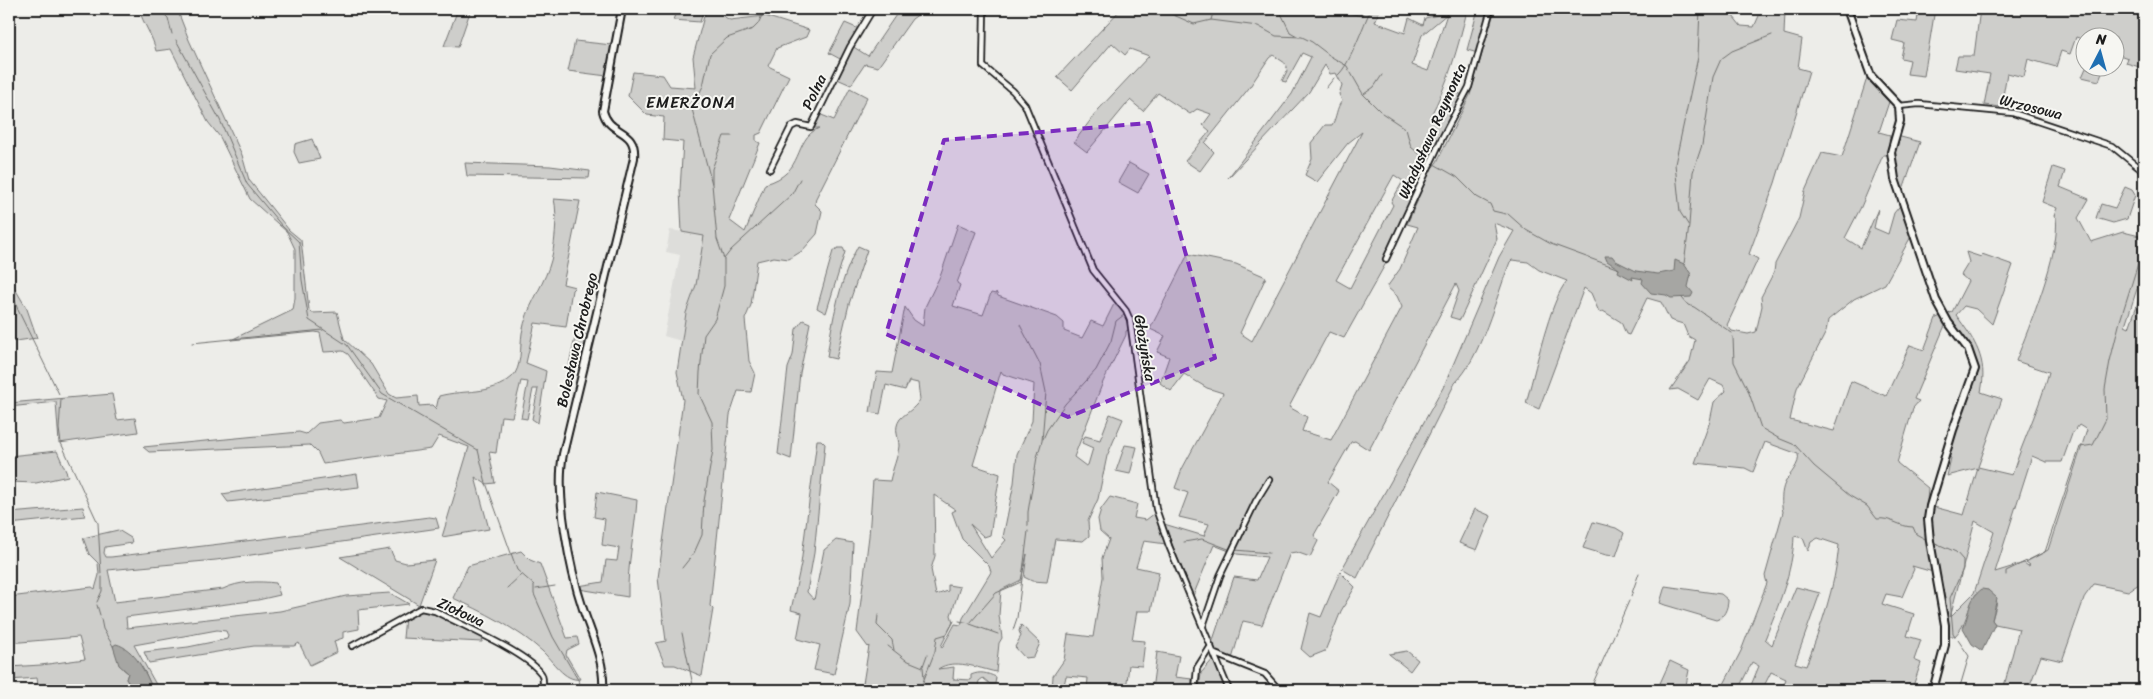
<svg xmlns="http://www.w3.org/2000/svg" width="2153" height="699" font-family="Sriracha,sans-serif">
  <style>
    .built { fill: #ddddda }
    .green { fill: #cececb; stroke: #757574; fill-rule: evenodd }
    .water { fill: #a6a6a3; stroke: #6f6f6d }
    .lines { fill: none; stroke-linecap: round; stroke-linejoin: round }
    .stream { stroke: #6f6f6d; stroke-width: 1 }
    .street-casing { stroke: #1c1c1c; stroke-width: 8 }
    .secondary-casing { stroke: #1c1c1c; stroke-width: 10 }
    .street { stroke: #f6f6f2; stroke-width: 4.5 }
    .secondary { stroke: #f6f6f2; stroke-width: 6 }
    .marked { fill: #7b2cbf; fill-opacity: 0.2; stroke: #7b2cbf; stroke-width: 4; stroke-dasharray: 10 6; stroke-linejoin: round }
    .labels { text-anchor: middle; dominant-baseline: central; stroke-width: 4; stroke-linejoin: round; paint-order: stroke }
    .street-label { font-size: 15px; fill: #1c1c1c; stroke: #f6f6f2 }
    .neighbourhood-label { font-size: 16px; letter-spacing: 1px; fill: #1c1c1c; stroke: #f6f6f2 }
  </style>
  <rect width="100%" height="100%" fill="#edede9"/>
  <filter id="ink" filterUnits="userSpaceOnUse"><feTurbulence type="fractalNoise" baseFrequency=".02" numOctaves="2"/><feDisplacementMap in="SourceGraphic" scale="10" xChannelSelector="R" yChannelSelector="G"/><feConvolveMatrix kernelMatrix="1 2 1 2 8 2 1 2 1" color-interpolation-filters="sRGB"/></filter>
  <g filter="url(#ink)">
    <path class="built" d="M670,230L705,235L696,285L686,313L681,341L664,336L680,255L666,252Z"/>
    <path class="green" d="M139,9H177L189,40L242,155L249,180L289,230L301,240L309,310L312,313L337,312L344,339L371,364L389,394L396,398L418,396L419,406L432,405L436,409L439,396C465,389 490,396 512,377C522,368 520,346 522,333C527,306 541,290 549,267C555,251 558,214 554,199L580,201L563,284L575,287L572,290L566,327L535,323L526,363L546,371L538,423L532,419L538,389H533L527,419L521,418L528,382L521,381L512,417L501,416L496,453L489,452L495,483L486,484L475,477L489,529L442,537L469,447L439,436L431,449L323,464L318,453L310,445L149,452L143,447L299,432L306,434L318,423L340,420L344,423L379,418L387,401L379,399L348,354L343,351L324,352L320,333L315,332L231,340L293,310L295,298V249L287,232L250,199L220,137L208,122L171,49L156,51C153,36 143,24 139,9Z
      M458,9H471L458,47L444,46Z
      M677,9H704L700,22L673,20Z
      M706,9H723V16L730,20L765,16L809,30L806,37L777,48L768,66L789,76L761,133L756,135V141L760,143L729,220L745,232L765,184C806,173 792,140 819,128H812L819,114L834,120L850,88L867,97L816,198L815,204L822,211L817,234L802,251L789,259L774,257L757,261L751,305L745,319L749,361L755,373L751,392L738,391L730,415L710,606L713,609L702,676L675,665H665L656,643L666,641L658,578L683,400L677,372L686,313L696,285L704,236L682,232L680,190L683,142L663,140L664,117L647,115L628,96L633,72L663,75L670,86L696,88L693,57Z
      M900,9H926L912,19L878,67L865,64L851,85L835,78L852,46L868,56Z
      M1121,9H1331L1362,16L1364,9H1380L1375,22L1405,33L1409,18L1423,25L1425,18L1465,9L1467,11C1458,47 1448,84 1430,117L1437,121L1452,91L1463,95L1430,165L1425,166L1433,167L1437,162L1470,95L1495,9H1734L1733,16L1741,26L1754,27L1762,9L1785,12L1784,34L1802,39L1798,68L1809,71L1775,183L1749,254L1758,259L1727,325L1732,331L1748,334L1756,332L1762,306L1761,297L1774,272L1775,264L1799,218L1805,191L1822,153L1842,157L1867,78L1889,102L1879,132L1890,135L1887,155H1883L1861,207L1845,238L1861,248L1878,209L1874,228L1888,234L1894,213L1903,202L1914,231L1885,284L1854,299L1828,320L1826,332L1797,388L1790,420L1834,431L1851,381L1886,396L1910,345L1924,350L1936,318L1941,316L1947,327L1945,326L1943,330L1914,399L1919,401L1913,408L1897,463L1928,488L1925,527L1933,572L1912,566L1914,569L1902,597L1886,594L1882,604L1914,614L1907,636L1921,640L1914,660L1921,663L1913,686L1927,690H1838L1830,686L1828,690H1804L1797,686L1793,690L1783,686L1786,679L1771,672L1762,690H1749L1759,666L1752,662L1738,690H1721L1741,651L1767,583L1765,576L1783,512C1781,504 1781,491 1785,483C1789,474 1801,464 1798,454L1765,442L1753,472L1745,468L1695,463L1710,421L1714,402L1726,391L1723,385L1710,379L1698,400L1678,389L1670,390L1690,361L1695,340L1688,336L1683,324L1670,320L1661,302L1647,298L1629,335L1626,334L1621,322L1603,311L1599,312L1591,293L1584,288L1539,409L1526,403C1534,376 1550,299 1567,281L1539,270L1528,262L1512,260L1510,262C1496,297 1481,358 1455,383L1357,578L1342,569L1444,386L1499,257L1514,231L1494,223L1497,239L1460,320L1450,317L1459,291L1456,284L1369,450L1355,441L1351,442L1328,482L1339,491L1314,535L1318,541L1310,557L1296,552L1290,553L1262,625L1243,621L1232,659L1216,653L1212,643L1234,577L1257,580L1267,557L1237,554L1214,545L1193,596L1164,524L1204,536L1209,524L1179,517L1188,493L1175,488L1182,469L1223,393L1207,388L1184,374L1171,391L1160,383L1169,357L1157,352L1165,336L1150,329L1188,254L1236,264L1266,277L1240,333L1252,341L1362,132L1348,143L1317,182L1305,175L1312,159L1311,143L1325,125H1332C1337,117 1336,108 1342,101L1339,94L1342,85L1336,73L1330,74L1325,65L1309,92L1228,178L1292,94L1311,57L1302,53L1286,82L1282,81L1287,71L1285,63L1273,55L1269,58L1249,88L1205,143L1214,152L1200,171L1185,161L1210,131L1203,125L1211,114L1197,109L1190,114L1158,93L1143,111L1130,100L1087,152L1074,142L1099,109L1149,56L1130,49L1125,55L1112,43L1072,90L1057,77ZM1447,14L1428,71L1412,65L1422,35ZM1394,175L1403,181L1391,202L1393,205L1350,288L1336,280ZM1413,200H1418L1407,224L1418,227L1400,269L1387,287L1397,296L1402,307L1331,440L1302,431L1307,417L1289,407L1329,332L1344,338L1386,263L1385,257ZM1794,536L1803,538L1808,551L1811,542L1818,538L1839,545C1835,589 1821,626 1806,666L1795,663L1820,593L1796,587L1772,645L1765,639C1778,606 1793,572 1794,536Z
      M1478,9H1490L1478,53L1467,50Z
      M1919,9H1935L1924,76L1907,74L1910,60L1901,58L1904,43L1892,40L1897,20L1917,22Z
      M1980,9H2087L2097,14L2114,15L2116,9H2144V83L2138,81L2143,68L2126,63L2128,58L2116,54V38H2086L2085,40L2076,37L2070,54L2061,51L2056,67L2028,59L2024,77L2007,73L2001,107L1984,105L1990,74L1955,69L1958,56H1974Z
      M845,23L859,29L842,60L829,53Z
      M575,41L612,45L607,76L568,71Z
      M2086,68H2104L2099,81L2082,77Z
      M1897,136L1920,142L1903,190C1896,170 1891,157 1897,136Z
      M312,139L320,159L299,163L294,152L295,144Z
      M465,163L550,166L590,171L589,178L467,176Z
      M1129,163L1149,174L1138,193L1118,182Z
      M2053,167L2065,171L2060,187L2089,199L2078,218L2091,242L2123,232L2144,237V267L2125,326L2129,328L2144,285V426L2139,445L2138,462L2144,466V581L2128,591L2094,584L2085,596L2062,661L2041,656L2028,690H2003L2019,629L1995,624L1992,620L1997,602L1988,590L1976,594C1967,609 1967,624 1955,636H1949L1931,528L1934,507L1964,515L1978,468L1947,476L1951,458L1947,455L1957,424L1977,374L1975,359L1969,345L1945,314L1952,312L1968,281L1961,275L1969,262L1966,252L1981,257L1982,254L2013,265L1992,324L1976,309L1964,306L1956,315C1975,341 1988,359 1981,392L2002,399L1978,467L2012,475C2023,440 2040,407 2049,372L2016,361C2029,326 2061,252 2056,217L2054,216L2057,208L2042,202ZM2079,425L2087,430L2048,550L2026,562L2030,565L2028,566L2024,563L1995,572L2032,456L2046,462H2062L2072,434ZM1975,521L1994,532L1974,593L1950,617Z
      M2125,187L2132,190L2135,195L2127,219L2113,223L2096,218L2101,204L2115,208Z
      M958,224L976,232L957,283L960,285L953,306L983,315L991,293L996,294V292L998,296L1057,317L1064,323V331L1082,338L1091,321L1103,326L1114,304L1125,312L1129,330L1126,331V335L1103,382L1074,457L1086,466L1088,465L1093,448L1082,443L1085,436L1100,440L1110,414L1123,419L1107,456L1098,499L1088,521L1089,536L1083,541L1055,539L1047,582L1032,581L1024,577L1027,554L1021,580L1001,590L999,615L1002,638L999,643L996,672C978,668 954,658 938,669L954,667L953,679L971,680V675C980,671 987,673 996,677L995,684H990L983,678L979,681L977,690H862L869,646L868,647L857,632L869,536L873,480L890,481C892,470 898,457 899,446C899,437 893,429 900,419C907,412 913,410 920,400L918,383L909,381L905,390L886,385L880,414L870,412L877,372L892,373L905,307L914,320L923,326L925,307L941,274ZM1001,371L1003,374L1034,384L1032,421L1017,454L1014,483L1003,537L1006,540L991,558L970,524L984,537L990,535L1000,474L973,465ZM934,495L956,510L952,512L962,539L989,566L991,572L963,618L961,625L955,624L942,648L941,646L953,622L951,615L960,587L948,585V591L936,595L931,569L935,556Z
      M858,246L867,250L849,304L836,359L827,357C832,321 840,278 858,246Z
      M838,248H843L845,252L826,313L817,308L831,258L833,251Z
      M11,282L27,309L37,338L9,342V283Z
      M803,320L810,323L800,373L791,459L778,454L788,368L793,355L796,329Z
      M576,333L589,335L582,367L569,365Z
      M112,394L117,420L135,418L138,432L59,443L56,402L9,407V403Z
      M817,440H821L825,444L814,553L807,592L814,600L824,550L836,540L853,543L850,604L834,674L814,670L820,645L797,639L802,613L791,610L801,564Z
      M1125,445L1137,447L1130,474L1116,471Z
      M57,451L68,476L36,483L9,482V456Z
      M357,474L359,487L228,502L222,494Z
      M597,492L637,500C635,532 627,564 628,597L579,589L578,586L603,582L606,560L617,561L619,548L602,545L605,519L594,517Z
      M1110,497L1137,504L1134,518L1146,520L1155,513L1166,544L1144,541L1136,567L1159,572L1151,611H1137L1132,640L1145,641L1142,666L1129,665L1126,690H1087L1088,678L1066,676L1063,690H1052L1053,676L1064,660L1068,634L1093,637L1103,577L1102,558L1109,539L1100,531L1098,519L1101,509Z
      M83,507L85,516L9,524V513Z
      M1475,509L1491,516L1477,550L1459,543Z
      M429,517L436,518L439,528L216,560L108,570L115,602L223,589C239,581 259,581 276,583L280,595L258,600L126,617L127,628L280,611L346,596L390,593L409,604L358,610L359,629L343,632V638L334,641L337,652L310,665L299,643L294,646H254L149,663L144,652L188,647L227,639L228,636L226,631L217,630L134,645L159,690H153L146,674L136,659L123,669L128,673L126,679L133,690H45L44,684L38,685L37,678L9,680V667L41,665L85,659L79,637L9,643V597L92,587L95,589L99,575L98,563L89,554L83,538L118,530L131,538L132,543L105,547L104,553L106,557H111L262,539Z
      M1593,522L1616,528L1624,533L1616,556L1606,555L1583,548Z
      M390,549L395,560L406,563L435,560L419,605L340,557Z
      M521,551L530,560L540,564L567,638L577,637L579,644L567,650L566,655L580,679C565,682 552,660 542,651C518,629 482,611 453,598L468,566Z
      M1340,572L1355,587L1341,611L1325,651L1310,657L1301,649L1310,613L1321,617Z
      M1665,586L1721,594L1728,600C1728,608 1724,618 1716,620L1665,605L1660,603Z
      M420,610L434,613L483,637L482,642L403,638L405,617Z
      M1021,625L1040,643L1034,657L1025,658L1015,647L1021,636L1019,631Z
      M1407,651L1418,660L1410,671L1389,654Z
      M1157,652L1179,656L1175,677L1192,679V690H1152Z
      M1214,658L1226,690H1199L1201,673Z
      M1670,661L1689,670L1685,690H1657Z"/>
    <path class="water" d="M1605,256H1612L1616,261L1636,271L1658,274L1674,271L1675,260L1684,264L1691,274L1688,287L1693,293L1691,297L1671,298L1666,295L1651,293L1642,283L1643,279L1632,277L1633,280L1618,272L1619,269L1607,261Z
      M1982,589L1988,590L1997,598L1992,620L1995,624L1982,651L1972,644L1963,628C1970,614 1967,600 1982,589Z
      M116,644C135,649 146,673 153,690H133L126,679L128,673L119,665L113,646Z"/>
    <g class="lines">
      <path class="stream" d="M1160,9L1194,24L1211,20L1258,26L1276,36L1302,37L1312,42L1329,55
        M1279,9L1290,32L1299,37
        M162,12L168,18L172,34
        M1211,20L1214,9
        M176,40L220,120L247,184L282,226L299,242L302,280L309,320L347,345L382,394L478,450L486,483L517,570L534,585V594L553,637L581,685L589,690
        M1330,56L1347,66L1349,70
        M1351,73L1363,94L1380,111
        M1338,75C1350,65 1363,25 1371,9
        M1326,88L1334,78
        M1364,94L1374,87L1382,75
        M1382,113L1406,129L1411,147L1428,161
        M1434,164L1457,177L1477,197L1490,204L1493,211L1506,214
        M712,183V169L724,136H732
        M1508,214L1526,230L1551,244L1619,269
        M1689,225L1693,172L1702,145L1713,77L1721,59L1732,51L1772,35
        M724,259L731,250L792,194L800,179
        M1684,264L1689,226L1680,212L1675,164L1698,57L1700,9
        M9,285L18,310L59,394
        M1682,298L1688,305L1694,307L1732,333
        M1020,325L1040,364L1046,392L1042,441L1037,457L1028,512V526
        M1733,337L1734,362L1748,390L1761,428L1778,438L1795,445L1814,466L1850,496L1867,506L1877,519C1891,517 1899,527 1913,527L1916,534L1927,540
        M192,343L323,330
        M61,399L59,429L61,443L98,523L101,574
        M1043,439L1047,430L1065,404L1096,370L1111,341L1116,321L1124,315
        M1184,542L1202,539L1231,550
        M1933,542L1956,552L1963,560V569L1950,598L1953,633L1955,636
        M1235,550L1269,553
        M682,568L694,553L702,535L704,501L713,450L712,422L699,394L700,372L704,335L715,319L724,286V259L717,239L712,184L692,109L703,86L710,54L727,38L753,29L758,24L765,9
        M2006,575V571L2045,552L2080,447L2093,445L2106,419L2105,389L2110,361L2120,321L2141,254
        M507,588L521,575
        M536,589L555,586
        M1631,596L1639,573
        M97,602L102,591V577
        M97,605L100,615
        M878,615L877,625L892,640L894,650
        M101,619L103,629L113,646
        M959,621L970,623L996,593L1021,582
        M970,624L998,634
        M1013,630L1017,618L1028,531
        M682,633L694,690
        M1958,640L1969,656L1959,690
        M888,646L906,660L923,667L924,678
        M923,666L927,655
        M923,690V682L935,651L937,637L947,634L954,621
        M1590,690L1629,601"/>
      <defs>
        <path id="street" d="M984,9L983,66L1013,91L1025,105L1093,270L1126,311L1130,320L1156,509L1169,546L1229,690
          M1899,106L1919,104L2013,113L2112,146L2144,172
          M770,169L791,127L797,124L811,127L850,47L873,9
          M1386,259L1442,138L1469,87L1491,9
          M1203,626L1220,576L1256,501L1269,480
          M352,646L421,608L435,611C461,625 523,651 540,672C545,677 542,684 543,690
          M1215,654L1265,674L1279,690
          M1195,690L1197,668L1211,646"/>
        <path id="secondary" d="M1847,9L1871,76L1899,106L1900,121L1891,152L1895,179L1936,300L1948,322L1968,349L1975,369L1953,430L1930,506L1928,519L1930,541L1945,625V645L1933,690
          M603,690C605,662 592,636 583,609C570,570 555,495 563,454L634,158C637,127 609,136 603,111L622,9"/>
      </defs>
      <use href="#street" class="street-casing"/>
      <use href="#secondary" class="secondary-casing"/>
      <use href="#street" class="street"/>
      <use href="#secondary" class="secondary"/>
    </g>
  </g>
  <path class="marked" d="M1149,123L1215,358L1068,417L886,334L944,140Z"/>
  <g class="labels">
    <g class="street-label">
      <text transform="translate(814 92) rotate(-64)">Polna</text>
      <text transform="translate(2031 107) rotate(14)">Wrzosowa</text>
      <text transform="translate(1432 131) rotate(-66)">Władysława Reymonta</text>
      <text transform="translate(577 340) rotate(-77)">Bolesława Chrobrego</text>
      <text transform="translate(1145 348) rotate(80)">Głożyńska</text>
      <text transform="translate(461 612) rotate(25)">Ziołowa</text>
    </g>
    <g class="neighbourhood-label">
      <text x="691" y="102">EMERŻONA</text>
    </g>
  </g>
  <rect width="2153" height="699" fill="none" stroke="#f6f6f2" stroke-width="30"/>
  <rect x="15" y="15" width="2123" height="669" fill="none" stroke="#1c1c1c" stroke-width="2" filter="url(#ink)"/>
  <g transform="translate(2100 52) rotate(6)"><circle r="24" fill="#f6f6f2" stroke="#9f9f9c"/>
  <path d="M0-4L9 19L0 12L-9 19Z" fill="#1f6fb2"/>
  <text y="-8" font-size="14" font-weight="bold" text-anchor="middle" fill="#1c1c1c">N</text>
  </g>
</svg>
